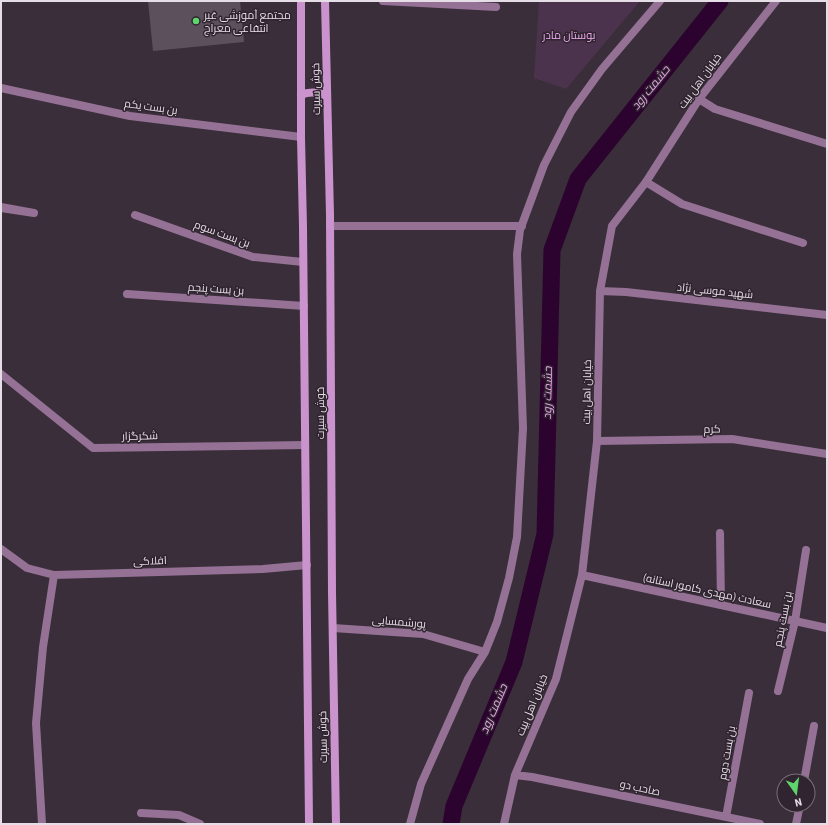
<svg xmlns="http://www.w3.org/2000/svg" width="828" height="825" font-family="'Source Sans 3',Cairo,sans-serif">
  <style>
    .green { fill: #4c334d }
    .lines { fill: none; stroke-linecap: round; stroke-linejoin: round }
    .canal { stroke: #2c032e; stroke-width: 17 }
    .building { fill: #5c505c }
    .service { stroke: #947195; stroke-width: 8 }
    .minor { stroke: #947195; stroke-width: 8 }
    .secondary { stroke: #cb93cd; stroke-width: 8 }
    .poi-dot { fill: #5ed56c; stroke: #2f242f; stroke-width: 1.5 }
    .labels { text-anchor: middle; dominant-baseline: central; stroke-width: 3; stroke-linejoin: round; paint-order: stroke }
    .poi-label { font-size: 11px; fill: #e6dee6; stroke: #2f242f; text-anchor: start }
    .park-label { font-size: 11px; fill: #f0acf2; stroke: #2f242f }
    .street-label { font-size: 11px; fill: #e6dee6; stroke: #2f242f }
    .water-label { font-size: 12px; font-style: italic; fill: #e9a5ea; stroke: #2f242f }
  </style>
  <rect width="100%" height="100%" fill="#392e39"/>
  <path class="green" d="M539,1H640L566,89L534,78Z"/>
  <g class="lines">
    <path class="canal" d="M451,824L454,806L514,662L545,534L552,250L578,179L720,1"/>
  </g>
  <path class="building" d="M148,1H240L244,42L153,51Z"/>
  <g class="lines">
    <path class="service" d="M383,1L496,7
      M1,88L130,116L301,137
      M646,182L682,204L803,243
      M1,207L34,213L1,208
      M135,215L253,257L303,262
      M127,294L304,306
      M141,813L179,815L200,824"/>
    <path class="minor" d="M699,99L715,109L827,144
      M330,226H522
      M600,291L626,292L827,315
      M1,374L93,448L305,445
      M597,441L732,439L827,454
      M720,533L721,605
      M1,549L27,568L54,575L263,569L307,565
      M582,575L827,628
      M333,628L423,634L485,652
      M778,691L795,621L806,550
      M515,775L532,777L760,824
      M804,781L814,726
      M726,817L749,693
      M42,824L36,723L43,647L54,575
      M410,824L421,784L468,679L485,652L497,622L509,578L517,537L523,428L517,254L520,230L544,165L571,112L602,69L660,1
      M504,824L515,775L556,679L582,575L597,441L600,291L612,226L646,182L699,99L776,1
      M796,824L800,805"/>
    <path class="secondary" d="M301,1V137L303,227L309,824
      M325,1L330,215L332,592L336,824
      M301,95C310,91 318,92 327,96"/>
  </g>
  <circle class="poi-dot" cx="196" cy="21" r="4"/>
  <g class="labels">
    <g class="poi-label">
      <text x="204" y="15">مجتمع آموزشی غیر<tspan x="204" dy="13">انتفاعی معراج</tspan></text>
    </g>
    <g class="park-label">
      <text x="569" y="35">بوستان مادر</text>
    </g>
    <g class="street-label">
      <text transform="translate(700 81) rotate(-54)">خیابان اهل بیت</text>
      <text transform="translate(316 89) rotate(-91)">خوش سیرت</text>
      <text transform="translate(151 107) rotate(8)">بن بست یکم</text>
      <text transform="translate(222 234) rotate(20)">بن بست سوم</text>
      <text transform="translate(216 289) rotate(4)">بن بست پنجم</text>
      <text transform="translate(715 291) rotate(6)">شهید موسی نژاد</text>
      <text transform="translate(587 392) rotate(-89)">خیابان اهل بیت</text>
      <text transform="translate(320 413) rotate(-90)">خوش سیرت</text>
      <text transform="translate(712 429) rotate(-1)">کرم</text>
      <text transform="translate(140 436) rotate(-1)">شکرگزار</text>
      <text transform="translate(150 561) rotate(-2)">افلاکی</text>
      <text transform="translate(707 591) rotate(12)">سعادت (مهدی کامور استانه)</text>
      <text transform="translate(783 619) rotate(-79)">بن بست پنجم</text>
      <text transform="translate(399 622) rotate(5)">پورشمسایی</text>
      <text transform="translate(532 705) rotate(-68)">خیابان اهل بیت</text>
      <text transform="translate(323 737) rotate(-91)">خوش سیرت</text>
      <text transform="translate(727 753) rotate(-80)">بن بست دوم</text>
      <text transform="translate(640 788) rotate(12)">صاحب دو</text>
    </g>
    <g class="water-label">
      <text transform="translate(651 88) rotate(-51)">حشمت رود</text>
      <text transform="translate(548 393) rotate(-89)">حشمت رود</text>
      <text transform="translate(494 709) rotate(-67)">حشمت رود</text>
    </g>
  </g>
  <rect width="828" height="825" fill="none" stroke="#e6dee6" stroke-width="4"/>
  <g transform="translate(796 793) rotate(166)"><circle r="19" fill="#2f242f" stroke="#786e78"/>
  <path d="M0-3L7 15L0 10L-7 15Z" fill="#5ed56c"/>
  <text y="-6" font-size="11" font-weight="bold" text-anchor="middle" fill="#e6dee6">N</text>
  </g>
</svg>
